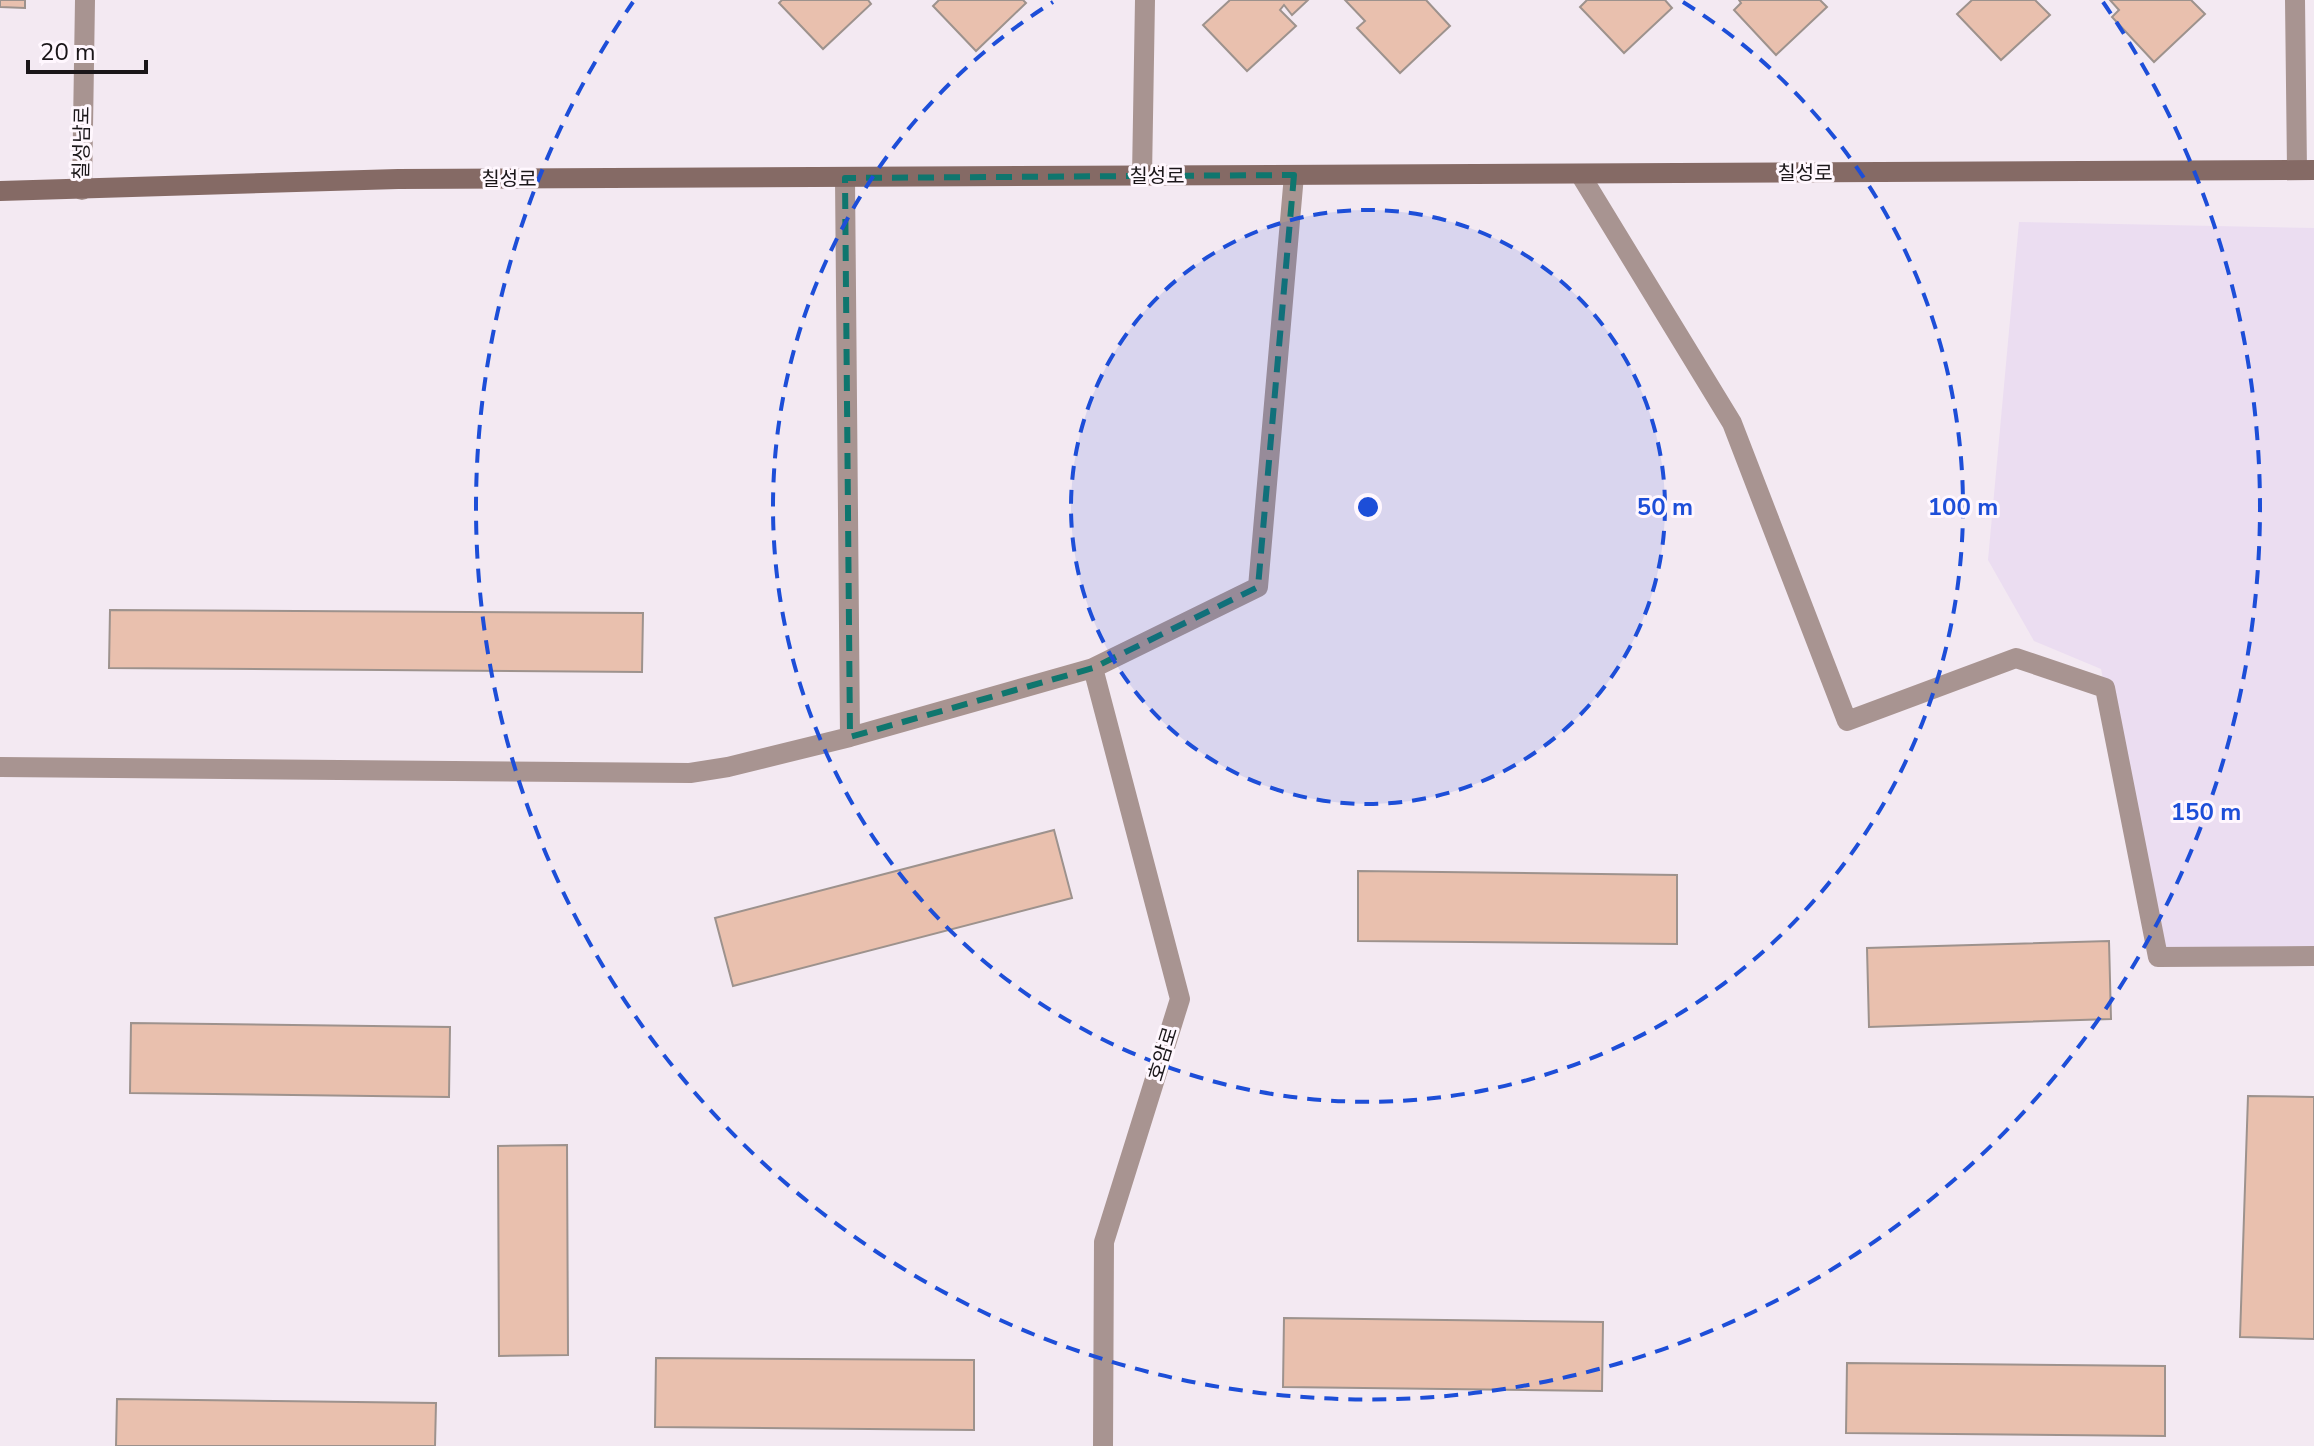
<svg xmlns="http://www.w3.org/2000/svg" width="2314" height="1446" font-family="'Nunito Sans','Noto Sans KR',sans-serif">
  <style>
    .education { fill: #ebddf1 }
    .building { fill: #e9c0ae; stroke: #9d928d; stroke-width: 2 }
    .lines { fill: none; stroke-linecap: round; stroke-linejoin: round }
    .street { stroke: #a89491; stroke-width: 20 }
    .secondary { stroke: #856a65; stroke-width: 20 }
    .marked { fill: none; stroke: #0f766e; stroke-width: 6; stroke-dasharray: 16 10; stroke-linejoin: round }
    .ring { fill: none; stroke: #1d4ed8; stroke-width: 4; stroke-dasharray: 14 10 }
    .labels { text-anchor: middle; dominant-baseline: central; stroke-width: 6; stroke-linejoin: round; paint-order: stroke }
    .street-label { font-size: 20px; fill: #1a1619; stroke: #fff7fe }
    .centre { fill: #1d4ed8; stroke: #fff7fe; stroke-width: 4 }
    .ring-label { font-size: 24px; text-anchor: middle; font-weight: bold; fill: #1d4ed8; stroke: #fff7fe; stroke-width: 6; stroke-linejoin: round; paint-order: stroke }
  </style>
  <rect width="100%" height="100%" fill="#f3e9f2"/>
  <path class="education" d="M2019,222L2314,228V955L2158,957L2101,669L2034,641L1988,560Z"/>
  <path class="building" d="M0,0H25V8L0,7Z
    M782,0H868L871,4L823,49L779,3Z
    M939,0H1023L1026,3L976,51L933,6Z
    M1230,0H1308L1292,15L1284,5L1280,10L1296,26L1247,71L1203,25Z
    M1345,0H1426L1450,26L1400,73L1357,28L1365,21Z
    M1587,0H1665L1672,8L1624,53L1580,7Z
    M1739,0H1820L1827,7L1776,55L1734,10L1741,3Z
    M1972,0H2035L2050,15L2001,60L1957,14Z
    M2110,0H2191L2205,14L2154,62L2112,17L2119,10Z
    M110,610L643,613L642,672L109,668Z
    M1054,830L1072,898L733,986L715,918Z
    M1358,871L1677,875V944L1358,941Z
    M2109,941L2111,1019L1869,1027L1867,948Z
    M131,1023L450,1027L449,1097L130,1093Z
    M2248,1096L2314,1097V1339L2240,1337Z
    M567,1145L568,1355L499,1356L498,1146Z
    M1284,1318L1603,1322L1602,1391L1283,1387Z
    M656,1358L974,1360V1430L655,1427Z
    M1847,1363L2165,1366V1436L1846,1433Z
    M117,1399L436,1403L435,1446H116Z"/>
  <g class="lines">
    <path class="street" d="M2295,0L2297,170
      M1580,174L1732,423L1847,721L2016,658L2105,688L2158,957L2314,956
      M1142,176L1145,0
      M845,178L850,737
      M82,190L85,0
      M1093,668L1180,999L1104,1242L1103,1446
      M0,767L690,773L728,767L850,737L1093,668L1258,587L1294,175"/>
    <path class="secondary" d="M0,191L398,179L2314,170"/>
  </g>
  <path class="marked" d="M1294,175L1258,587L1093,668L850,737L845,178Z"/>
  <circle cx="1368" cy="507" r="297" fill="#1d4ed8" fill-opacity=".12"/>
  <g class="ring">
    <circle cx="1368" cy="507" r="297"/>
    <path d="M1683 2A595 595 0 1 1 1053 2"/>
    <path d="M2103 2A892 892 0 1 1 633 2"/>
  </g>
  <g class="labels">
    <g class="street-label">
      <text transform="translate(82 143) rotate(-89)">칠성남로</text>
      <text x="1805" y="173">칠성로</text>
      <text x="1157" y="176">칠성로</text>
      <text x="509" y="179">칠성로</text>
      <text transform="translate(1163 1054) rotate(-73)">호암로</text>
    </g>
  </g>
  <circle cx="1368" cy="507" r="12" class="centre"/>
  <g class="ring-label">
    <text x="1665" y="515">50 m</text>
    <text x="1963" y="515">100 m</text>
    <text x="2206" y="820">150 m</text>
  </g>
  <path d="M28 60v12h118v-12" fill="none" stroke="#1a1619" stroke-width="4"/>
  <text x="40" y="60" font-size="24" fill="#1a1619" stroke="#fff7fe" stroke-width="6" paint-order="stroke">20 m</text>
</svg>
